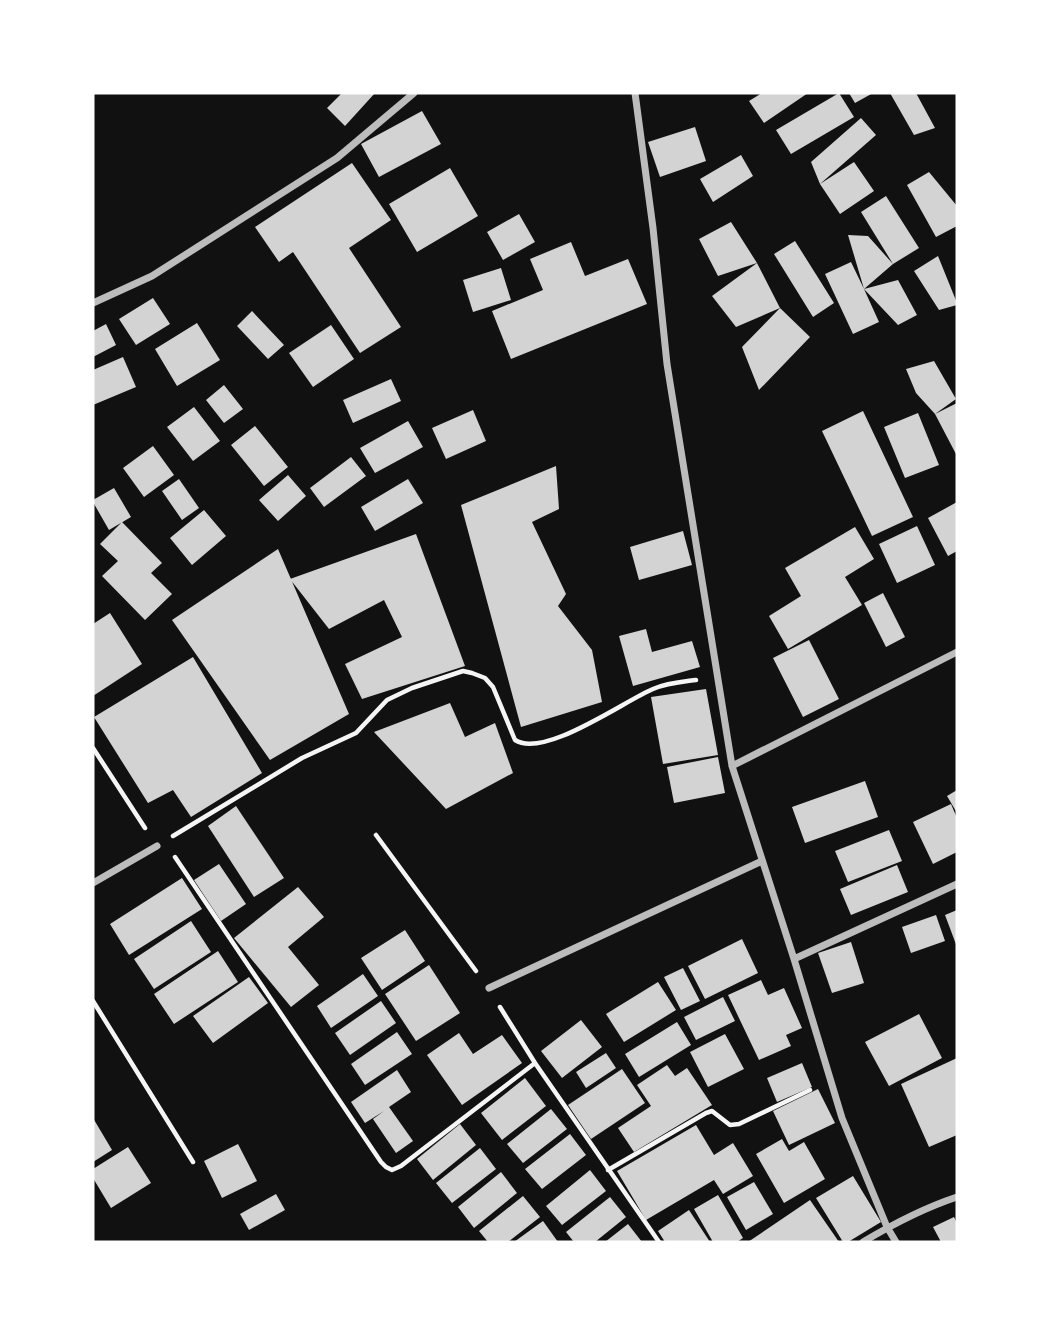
<svg xmlns="http://www.w3.org/2000/svg" width="1050" height="1335" font-family="'Exo 2',sans-serif">
  <style>
    .building { fill: #d3d3d3 }
    .lines { fill: none; stroke-linecap: round; stroke-linejoin: round }
    .path { stroke: #f5f5f5; stroke-width: 4.5 }
    .minor { stroke: #bcbcbc; stroke-width: 7 }
  </style>
  <rect width="100%" height="100%" fill="#111"/>
  <path class="building" d="M342,93H375L345,126L327,108Z
    M762,93H808L764,123L749,101Z
    M839,93L854,117L791,154L776,130Z
    M849,93H873L855,103Z
    M890,93H916L935,128L914,135Z
    M422,111L441,144L379,177L361,144Z
    M861,118L876,135L820,184L811,162Z
    M695,127L706,161L660,177L648,142Z
    M741,155L753,176L713,202L700,179Z
    M854,162L874,191L840,214L820,184Z
    M352,163L391,220L349,248L401,327L360,353L293,252L279,262L255,227Z
    M450,168L478,216L417,252L389,204Z
    M929,172L957,206V226L936,237L907,185Z
    M886,196L919,248L893,264L864,289L898,280L917,315L898,325L864,289L879,322L853,334L825,274L851,262L864,289L848,235L868,236L893,264L861,212Z
    M519,214L535,242L503,260L487,232Z
    M731,222L757,263L718,276L699,239Z
    M795,241L834,303L813,317L774,254Z
    M571,242L585,276L628,259L647,304L511,359L492,311L543,290L530,259Z
    M938,256L957,303V305L939,310L914,271Z
    M757,263L780,308L810,337L759,390L742,347L780,308L736,327L712,296Z
    M501,268L511,300L473,312L463,280Z
    M153,298L170,324L136,345L119,319Z
    M252,311L284,345L268,359L237,326Z
    M197,323L220,360L177,386L155,349Z
    M106,324L116,345L93,357V331Z
    M331,325L354,359L313,387L289,353Z
    M123,357L136,387L93,405V370Z
    M934,361L956,399L935,414L916,393L906,369Z
    M391,379L401,401L353,423L343,400Z
    M224,385L243,409L224,423L206,400Z
    M957,403V456L935,414Z
    M194,407L220,441L193,461L167,427Z
    M473,410L486,441L446,459L432,428Z
    M863,411L913,517L872,536L822,431Z
    M918,413L939,465L905,478L884,427Z
    M408,421L423,447L375,473L360,448Z
    M255,426L288,467L264,486L231,445Z
    M153,446L174,475L144,497L123,468Z
    M351,457L366,476L324,507L310,488Z
    M556,466L559,509L532,522L566,594L558,606L592,650L602,702L521,727L461,505Z
    M288,475L306,496L278,521L259,500Z
    M179,479L199,508L182,520L162,491Z
    M408,479L423,503L375,531L361,507Z
    M114,488L131,517L109,530L93,502V500Z
    M957,502V551L948,556L928,518Z
    M204,510L226,536L192,565L170,538Z
    M122,522L162,563L151,573L172,594L145,620L102,576L118,561L100,544Z
    M917,526L935,565L897,583L879,544Z
    M855,527L874,559L845,577L862,605L788,649L769,616L801,596L785,568Z
    M683,531L692,565L639,580L630,547Z
    M416,534L465,666L362,699L345,664L402,637L384,600L329,629L290,579Z
    M278,549L349,714L270,760L172,620Z
    M883,593L905,637L886,647L864,603Z
    M110,613L142,664L93,696V624Z
    M646,629L652,652L692,641L700,667L633,686L619,636Z
    M809,640L839,699L803,717L773,658Z
    M193,657L262,773L191,817L173,790L148,803L94,717Z
    M706,689L718,755L663,764L651,697Z
    M450,703L465,737L495,723L513,773L446,809L374,732Z
    M718,757L725,793L674,803L667,767Z
    M865,781L878,817L805,843L792,807Z
    M957,790V813L947,796Z
    M951,804L957,818V852L933,864L913,822Z
    M236,806L284,878L254,897L208,826Z
    M889,830L902,861L848,882L835,851Z
    M219,864L246,904L221,921L194,880Z
    M897,865L908,892L851,915L840,889Z
    M182,878L202,909L129,955L110,924Z
    M298,887L324,917L288,947L319,985L291,1007L234,938Z
    M957,910V947L945,915Z
    M936,915L945,941L911,953L902,927Z
    M191,921L211,952L154,989L134,959Z
    M405,930L425,961L382,990L361,958Z
    M742,939L758,973L705,999L688,966Z
    M851,942L864,983L832,993L818,953Z
    M218,951L238,982L174,1024L154,994Z
    M429,965L460,1013L416,1041L385,994Z
    M683,968L700,1001L681,1010L664,977Z
    M363,974L378,996L331,1028L317,1006Z
    M249,977L268,1003L213,1043L193,1016Z
    M761,980L768,995L784,988L802,1028L786,1035L791,1046L759,1060L728,995Z
    M658,982L676,1010L624,1042L606,1014Z
    M723,997L735,1021L696,1040L684,1017Z
    M381,1001L396,1023L350,1055L335,1033Z
    M919,1014L942,1058L889,1086L865,1042Z
    M581,1020L602,1047L562,1078L541,1051Z
    M677,1022L691,1045L639,1077L625,1054Z
    M397,1032L412,1054L365,1085L351,1064Z
    M459,1033L473,1054L502,1035L522,1063L462,1105L427,1055Z
    M725,1034L744,1069L708,1087L690,1052Z
    M606,1053L616,1068L586,1088L576,1072Z
    M957,1058V1135L929,1147L901,1084Z
    M802,1063L812,1087L777,1102L767,1078Z
    M667,1065L675,1076L687,1068L712,1105L634,1152L618,1128L651,1106L637,1085Z
    M622,1069L645,1103L591,1139L568,1105Z
    M397,1070L411,1092L389,1107L413,1141L396,1153L373,1119L384,1111L365,1123L351,1102Z
    M525,1078L546,1106L502,1140L481,1113Z
    M818,1089L835,1123L789,1145L773,1111Z
    M551,1109L567,1129L523,1163L507,1144Z
    M93,1118L112,1150L93,1162Z
    M460,1124L476,1145L433,1180L417,1159Z
    M696,1125L714,1155L733,1143L753,1176L723,1194L714,1180L646,1220L617,1171Z
    M570,1134L586,1155L542,1189L525,1169Z
    M782,1139L789,1151L804,1142L825,1179L784,1203L756,1154Z
    M238,1144L257,1181L222,1198L204,1161Z
    M128,1147L151,1183L111,1208L93,1178V1169Z
    M480,1148L496,1169L452,1203L436,1183Z
    M590,1170L606,1191L562,1225L546,1206Z
    M501,1172L517,1193L474,1228L458,1207Z
    M853,1176L881,1222L848,1242H843L816,1198Z
    M754,1182L773,1214L746,1230L727,1197Z
    M276,1194L285,1210L249,1230L240,1214Z
    M718,1195L743,1238L737,1242H713L694,1209Z
    M523,1196L540,1217L508,1242H488L479,1231Z
    M610,1197L626,1217L595,1242H574L566,1232Z
    M810,1200L839,1242H748Z
    M689,1210L710,1242H665L658,1231Z
    M954,1217L957,1223V1242H941L933,1227Z
    M543,1221L558,1242H514Z
    M628,1224L642,1242H605Z"/>
  <g class="lines">
    <path class="path" d="M93,748L145,828
      M376,835L476,971
      M173,836L302,758L356,733L387,700L412,688L463,671L472,673L485,678L493,687L515,740C544,759 624,701 653,689C667,683 681,682 696,680
      M175,857L381,1162L386,1167L392,1170L401,1166L535,1063L659,1242
      M93,1001L193,1162
      M500,1007L535,1063
      M608,1170L706,1113L712,1111L730,1125L739,1124L810,1090"/>
    <path class="minor" d="M635,93L653,228L667,364L732,766L794,959L842,1118L887,1227L896,1242
      M93,303L152,276L337,158L414,93
      M732,766L957,652
      M93,883L157,846
      M794,959L957,884
      M489,988L762,861
      M863,1242C893,1224 924,1208 957,1197"/>
  </g>
  <rect width="1050" height="1335" fill="none" stroke="#ffffff" stroke-width="189"/>
</svg>
